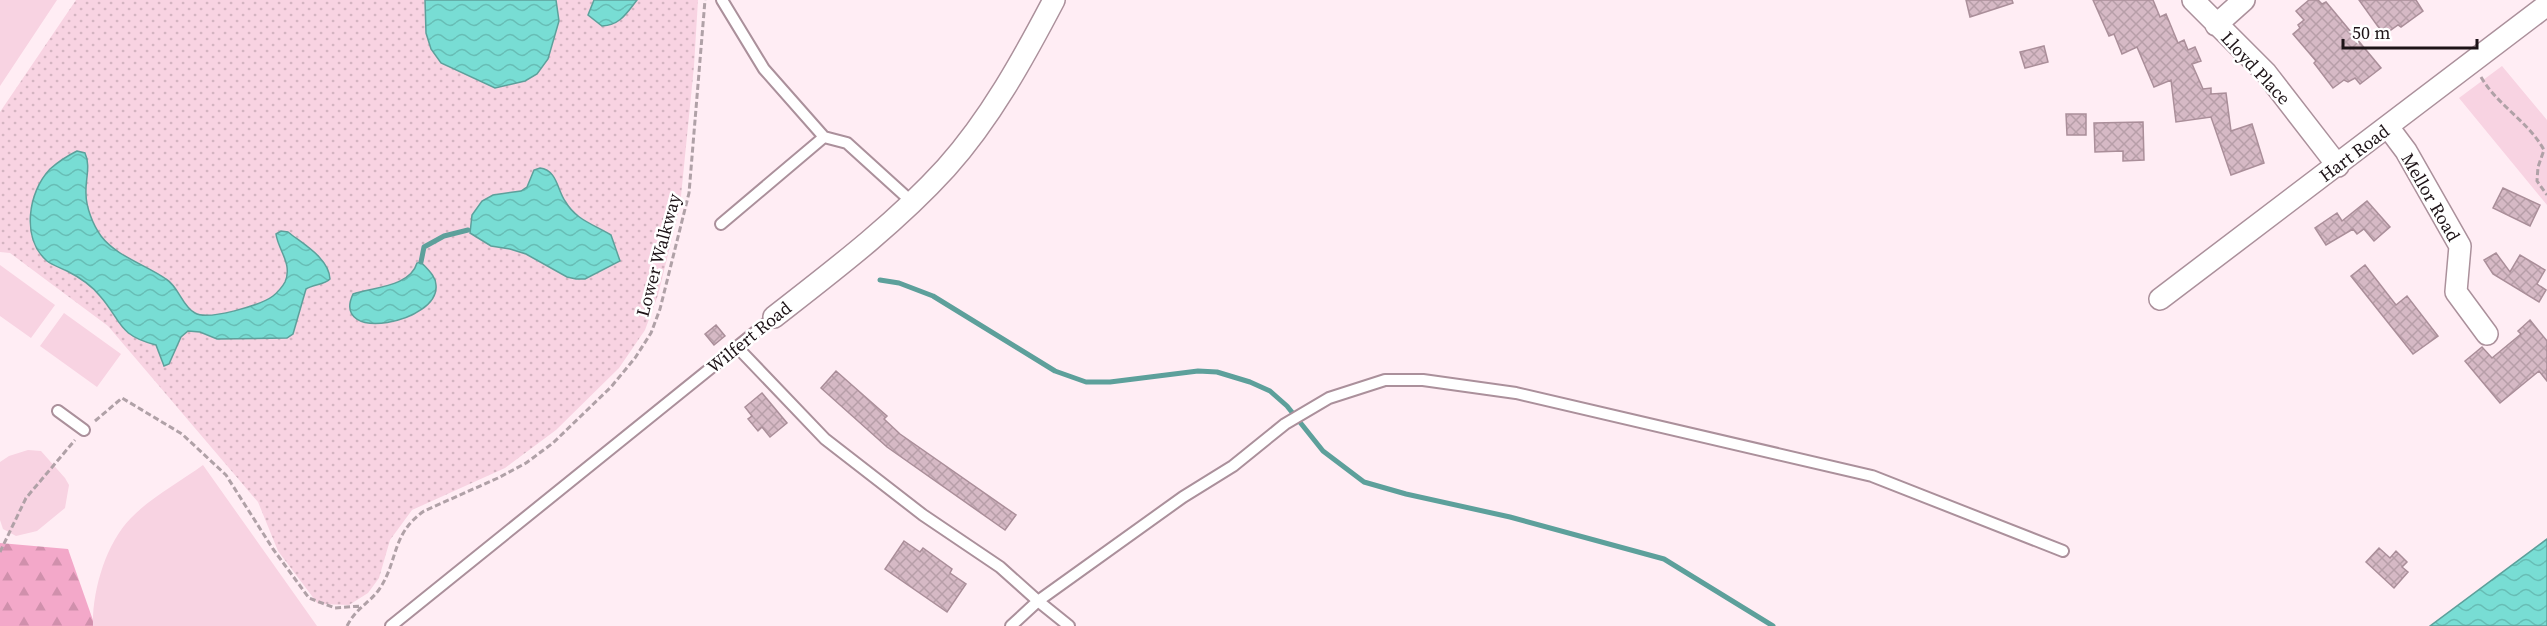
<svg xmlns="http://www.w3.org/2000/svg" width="2547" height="626" font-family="'Source Serif 4',serif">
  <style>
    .grass { fill: url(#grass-dots) }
    .forest { fill: url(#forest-firs) }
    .park { fill: #f8d3e2 }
    .water { fill: url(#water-waves); stroke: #5da09b; stroke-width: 1.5 }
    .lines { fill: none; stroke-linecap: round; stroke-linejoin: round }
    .stream { stroke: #5da09b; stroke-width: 5 }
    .building { fill: url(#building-cross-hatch); stroke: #aa8e99; stroke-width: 1.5 }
    .service-casing { stroke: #ab909b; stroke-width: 14 }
    .minor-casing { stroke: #ab909b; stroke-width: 24 }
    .path { stroke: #b0a1a7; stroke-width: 3; stroke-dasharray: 6 3; stroke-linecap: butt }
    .service { stroke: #fff; stroke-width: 10 }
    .minor { stroke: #fff; stroke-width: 21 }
    .labels { text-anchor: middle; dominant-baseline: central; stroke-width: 5; stroke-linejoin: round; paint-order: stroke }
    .street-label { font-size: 18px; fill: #1d1317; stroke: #fff }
  </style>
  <defs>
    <pattern id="grass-dots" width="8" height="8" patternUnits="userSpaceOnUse" patternTransform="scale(1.5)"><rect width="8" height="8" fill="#f8d3e2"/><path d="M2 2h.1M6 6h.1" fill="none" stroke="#d4b4c1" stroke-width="1.8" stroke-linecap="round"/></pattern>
    <pattern id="forest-firs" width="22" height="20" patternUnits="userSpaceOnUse" patternTransform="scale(1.5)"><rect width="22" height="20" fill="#f3a8c9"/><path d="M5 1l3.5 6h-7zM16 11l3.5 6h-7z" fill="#d090ac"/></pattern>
    <pattern id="water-waves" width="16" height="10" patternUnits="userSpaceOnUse" patternTransform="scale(1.5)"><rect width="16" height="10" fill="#78ddd4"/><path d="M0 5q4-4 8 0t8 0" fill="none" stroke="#67bdb5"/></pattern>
    <pattern id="building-cross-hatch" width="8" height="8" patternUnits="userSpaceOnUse" patternTransform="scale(1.5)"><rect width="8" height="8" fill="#d6b9c5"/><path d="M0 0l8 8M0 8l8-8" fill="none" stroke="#b79ea8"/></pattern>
  </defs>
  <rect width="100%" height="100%" fill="#ffedf4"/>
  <path class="grass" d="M76,0H698L694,66L680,206L658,295L645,330L619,368L556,430L505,468L412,510L390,540L379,578L368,593L349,605L318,604L278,551L258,502L108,326L10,253L0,252V112Z"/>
  <path class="forest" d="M0,543L68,549L95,626H0Z"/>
  <path class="park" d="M0,0H57L0,86Z
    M2502,66L2547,120V205L2459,98Z
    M0,265L55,305L31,338L0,316Z
    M64,313L121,354L97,387L40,346Z
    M28,450L41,451L65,478L69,485L65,508L37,531L16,536L3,529L0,520V462L9,456Z
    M203,465L317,626H93C92,591 106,543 131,518C151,497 180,482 203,465Z"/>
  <path class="water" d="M425,0H556L559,21L548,59L537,74L525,81L495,88L441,63L431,49L426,33Z
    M594,0H637C626,14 620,25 602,26L588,15Z
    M77,151L85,153C91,166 85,180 86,194C86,207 93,225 101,236C116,256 146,265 166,279C179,287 182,306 195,313C208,321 261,305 273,296C277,293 283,286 285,282C293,264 278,250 276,234L281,231L288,232C303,244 329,258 330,279C324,285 314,284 306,289L293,334L287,338L217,339L200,332L188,331L181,337L169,364L164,366L156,345C117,335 122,321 100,296C92,286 79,277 67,271C61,268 52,265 47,261C21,238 28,192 50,169C58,162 67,156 77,151Z
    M540,168C557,170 557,189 565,201C576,220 593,224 611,235L620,261L585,279H576L567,277L526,254L510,249L491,246L470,233L472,215L482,201L493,195L521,191L527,187L534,170Z
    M421,262C427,269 436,276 436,285C440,323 330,344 353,294C373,287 410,287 417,263Z
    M2547,539V626H2430Z"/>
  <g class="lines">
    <path class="stream" d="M421,262L424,247L444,236L468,230
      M880,280L899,283L933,296L1055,371L1086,382H1110L1198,371L1217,372L1250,382L1270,391L1287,406L1323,451L1364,482L1406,494L1510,517L1664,559L1773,626"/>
  </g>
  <path class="building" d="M1966,0H2012L2013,3L1970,17Z
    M2093,0H2153L2160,17L2166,14L2178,43L2184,40L2188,50L2195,47L2201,61L2192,64L2203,89L2211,88V94L2226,93L2231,131L2252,124L2264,163L2231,175L2211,117L2176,122L2171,80L2154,87L2137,47L2122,54L2114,34L2109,36Z
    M2309,0H2318L2322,4L2326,2L2381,68L2360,84L2355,78L2348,82L2344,80L2333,88L2314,63L2316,61L2293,34L2300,28L2298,25L2304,20L2296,11Z
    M2359,0H2416L2423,11L2401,27L2398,25L2384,35Z
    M2044,46L2048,62L2025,68L2020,52Z
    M2066,114H2086V135H2067Z
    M2143,122L2144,160L2123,161V151L2095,152L2094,123Z
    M2503,188L2540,205L2530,226L2493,208Z
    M2367,201L2390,227L2374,241L2364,229L2357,234L2353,229L2326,245L2315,228L2337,213L2342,221Z
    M2496,253L2510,272L2520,255L2545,270L2537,284L2546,290L2539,302L2493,274L2484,260Z
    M2365,265L2396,305L2407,296L2438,336L2413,354L2351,276Z
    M2530,320L2547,341V381L2539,371L2500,403L2465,361L2482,347L2492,358L2521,334L2518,331Z
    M716,325L725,336L714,345L705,334Z
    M836,371L887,416L884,419L900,434L1016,515L1005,530L887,447L821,388Z
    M762,393L787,423L770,437L762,427L758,431L748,419L752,416L745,407Z
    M904,541L920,552L923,548L952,569L950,573L966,584L947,612L885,569Z
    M2379,548L2390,558L2396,551L2407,562L2402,567L2408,572L2394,588L2366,562Z"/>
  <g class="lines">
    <defs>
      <path id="service" d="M722,0L764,69L824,137L847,143L912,202
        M721,224L824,137
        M737,347L825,439L923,515L1000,567L1038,601L1183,497L1233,466L1285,424L1329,398L1385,380H1423L1516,393L1872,476L2063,551
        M58,411L84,430
        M391,626L774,317
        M1011,626L1038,601L1069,626"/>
      <path id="minor" d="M2193,0L2266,73L2338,166
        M2216,25L2244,0
        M2388,127L2406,151L2460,246L2456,292L2487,334
        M2160,299L2547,5
        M774,317C833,271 895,224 946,168C990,119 1023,59 1054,0"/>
    </defs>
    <use href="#service" class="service-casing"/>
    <use href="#minor" class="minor-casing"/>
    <path class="path" d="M2481,77C2498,106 2528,121 2544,150L2538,167L2537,181L2547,195
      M95,421L122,398L182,434L226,475L273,549L309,598L335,608L361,606
      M0,552L26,498L75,440
      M347,626C357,607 367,605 378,591C399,562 390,535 424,511L498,478L526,463L553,443L611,387L635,358L651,333L660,309L689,193L705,0"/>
    <use href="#service" class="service"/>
    <use href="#minor" class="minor"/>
  </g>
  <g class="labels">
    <g class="street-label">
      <text transform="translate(2256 68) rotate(47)">Lloyd Place</text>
      <text transform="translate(2354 153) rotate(-37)">Hart Road</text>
      <text transform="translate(2431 197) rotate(60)">Mellor Road</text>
      <text transform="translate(658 255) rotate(-75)">Lower Walkway</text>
      <text transform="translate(749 337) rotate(-39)">Wilfert Road</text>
    </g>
  </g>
  <path d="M2343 39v9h134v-9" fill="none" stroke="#1d1317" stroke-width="3"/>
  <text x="2352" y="39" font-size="18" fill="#1d1317" stroke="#ffffff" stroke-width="4.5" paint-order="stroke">50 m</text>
</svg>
